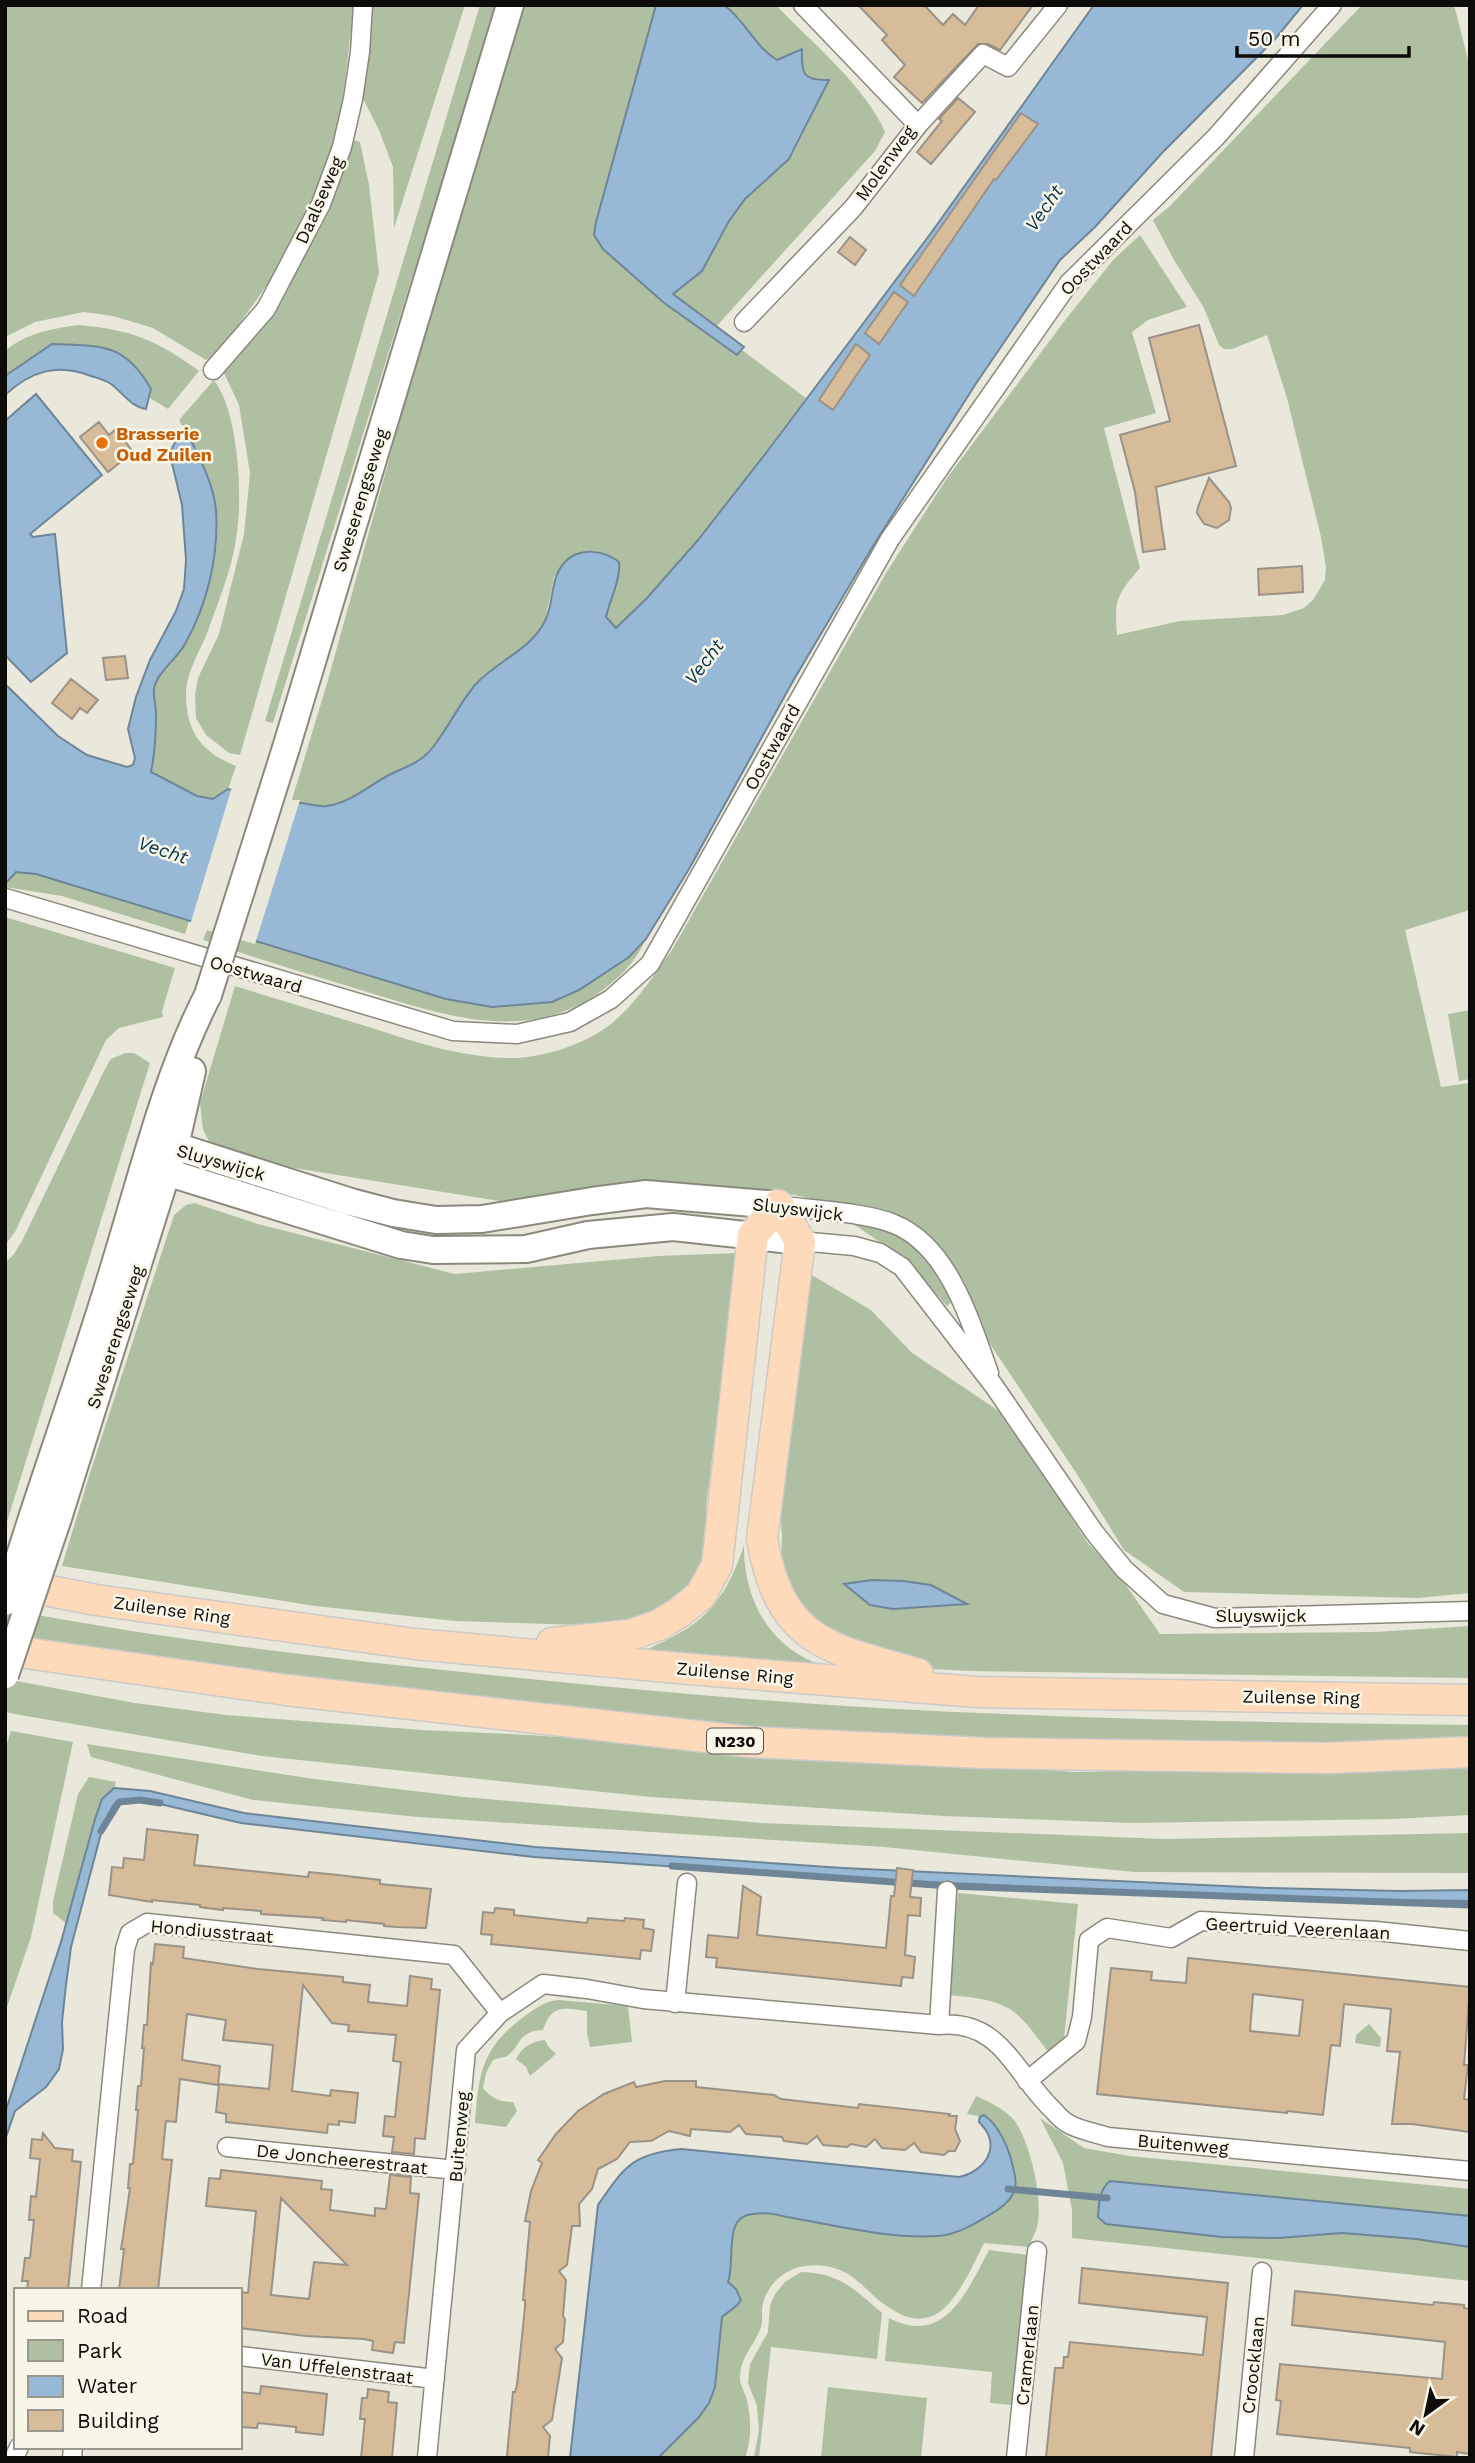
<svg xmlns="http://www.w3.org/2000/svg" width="1475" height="2463" font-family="'Work Sans',sans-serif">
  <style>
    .green { fill: #afbfa2 }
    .water { fill: #97b9d6; stroke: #6e8598; stroke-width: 2 }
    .pier { fill: #eae8da }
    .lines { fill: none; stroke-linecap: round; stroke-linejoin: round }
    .stream { stroke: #6e8598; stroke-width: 7 }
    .building { fill: #d6bc99; stroke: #9a9287; stroke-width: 2; fill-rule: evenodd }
    .minor-casing { stroke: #8b897c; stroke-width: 21 }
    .secondary-casing { stroke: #8b897c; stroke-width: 30 }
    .primary-casing { stroke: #cacac9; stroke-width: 33 }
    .minor { stroke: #fff; stroke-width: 18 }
    .secondary { stroke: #fff; stroke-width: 26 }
    .primary { stroke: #fedabb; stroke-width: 30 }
    .secondary-bridge-casing { stroke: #8b897c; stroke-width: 30; stroke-linecap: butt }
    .secondary-bridge { stroke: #fff; stroke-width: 26 }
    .food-dot { fill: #e8710a; stroke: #f8f6e7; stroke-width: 2.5 }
    .labels { text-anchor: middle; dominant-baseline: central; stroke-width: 5; stroke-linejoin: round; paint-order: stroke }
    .shield { fill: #f8f6e7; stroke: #54524b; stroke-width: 2 }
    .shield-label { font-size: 16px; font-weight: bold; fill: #0d0c08 }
    .street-label { font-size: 18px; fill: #0d0c08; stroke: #f8f6e7 }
    .food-label { font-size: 18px; font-weight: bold; fill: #c56008; stroke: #f8f6e7; text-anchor: start }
    .water-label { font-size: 19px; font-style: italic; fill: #06314d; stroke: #f8f6e7 }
  </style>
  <rect width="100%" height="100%" fill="#eae8da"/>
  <path class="green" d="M5,5H354C348,49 345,95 336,139C320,215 262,294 217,354L206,360L153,328L113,316L84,312L35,322L5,337Z
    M370,5H465L394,228L393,167L379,130L359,91L370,37Z
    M480,5H497L273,723L265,721Z
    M525,5H656L596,222L594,235L603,249L702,271L729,221L745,199L789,159L794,152L829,81C803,78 801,76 802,50L777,60C754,46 745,20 724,5H776C811,42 866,87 885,132L875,151L714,329L806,398C747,478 688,559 616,628L606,617L610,598L620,573L566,561L554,577L545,621L527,646L502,662L421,761L386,776L373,786L348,800L326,806L291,803L328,680L423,337Z
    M1362,5H1454L1470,67V910L1405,930L1441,1087L1470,1083V1593L1418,1598L1184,1592L1124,1550L1075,1471L958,1296L947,1306L905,1259L818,1200L765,1189H736L518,1204L239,1159L216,1149L209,1141L203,1130L200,1103L235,986C280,1000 326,1014 372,1028C415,1042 461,1057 507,1058C539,1059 581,1046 607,1027C634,1007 653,976 672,950L886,573L947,478L1066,319L1114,259L1140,235L1187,307L1148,320L1132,332L1156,413L1104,428L1140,568C1117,595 1114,599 1117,635L1180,621L1283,615L1304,608L1313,600L1325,580L1326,567L1321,537L1287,398L1267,335L1232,349H1224L1219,345L1204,308L1174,260L1153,220L1170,206Z
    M352,140L360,142L369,185L379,273L240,755L229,753L206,735L196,718L195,695L198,678L219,634L244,534L250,473L239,405L223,371Z
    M78,325C132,330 155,339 199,371L168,409L150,398L151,389L52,344L5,376V351C26,333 51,329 78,325Z
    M214,380C226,397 230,415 234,435C241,478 242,525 230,567C224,588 216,608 209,628C202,648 186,672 186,693C186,732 201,752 236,766L228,789L213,799L197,796L150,773C155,753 156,734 156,714C156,706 152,695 154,687C158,670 177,659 185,644C206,604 222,554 216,509C212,478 195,446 179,420Z
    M15,872L36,874L189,921L185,934L62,896L5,887Z
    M5,917L175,968L162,1011L163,1017L119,1028L106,1040L15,1232L5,1245Z
    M208,927L446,999L492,1007L552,1002L579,990L629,957L646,939C635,963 619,979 597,994C521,1047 431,1011 351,987C301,972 252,957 203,940Z
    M1470,1010V1079L1459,1081L1448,1014Z
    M125,1053H134L150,1063L5,1528V1263L14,1254L22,1241L104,1071L111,1059Z
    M194,1203L258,1224L455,1274L658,1256L737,1253L706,1508L710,1532L704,1570L679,1601L618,1626L455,1621L315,1606L62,1566L90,1473L174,1215L186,1205Z
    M805,1271L871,1310L912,1353L1005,1415L1087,1542L1121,1578L1160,1634L1375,1632L1470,1626V1678L971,1671L890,1667L815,1620L791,1594L781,1559L782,1535L775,1472Z
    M744,1545C743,1596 767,1644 816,1663L645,1651C657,1644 670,1639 683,1631C717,1611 732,1581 744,1545Z
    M5,1609C162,1639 322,1658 481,1674C655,1692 830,1708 1004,1714C1159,1721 1315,1723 1470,1725V1742L1070,1748L706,1726L298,1677L5,1637Z
    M5,1679L135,1703L226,1715L422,1730L529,1735L1075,1772L1470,1764V1815L1392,1819L1132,1823L944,1816L651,1797L262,1756L26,1716L5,1712Z
    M11,1731L73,1742L31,1937L5,2013V1750Z
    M87,1744L314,1779L464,1797L762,1823L1164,1839L1470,1833V1873L1134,1872L884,1847L418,1817L253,1800L91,1757Z
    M89,1777L116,1782L114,1788L102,1799L95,1819L66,1923L53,1913V1901L78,1794Z
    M958,1893L1078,1904L1064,2039L1049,2053C1037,2038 1024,2017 1008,2008C990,1998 967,1997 948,1995Z
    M558,2000L628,2006L632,2042L590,2047L587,2033V2011C563,2008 552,2004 543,2030C516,2031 521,2049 505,2057C501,2058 497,2058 493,2060L486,2073L483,2088C492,2099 500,2102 513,2102L517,2111L506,2127L475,2123C479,2073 481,2048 525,2016C536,2008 545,2001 558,2000Z
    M1369,2024L1381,2038L1380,2047L1355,2043L1356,2035Z
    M545,2040L548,2046L556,2054L530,2076L526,2067L516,2059C523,2046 531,2042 545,2040Z
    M976,2096C989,2102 1005,2109 1014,2120C1030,2141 1044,2201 1037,2227C1035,2234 1031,2240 1029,2247L984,2243C976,2259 969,2275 959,2290C934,2329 909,2325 876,2298C867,2290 858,2280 848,2274C833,2265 813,2263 796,2268C778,2274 763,2291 762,2311C762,2318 763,2325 759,2332C753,2346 741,2358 740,2375C739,2384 745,2392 747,2400C751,2419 752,2440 745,2458H658L699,2417L715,2387L722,2317L729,2310L738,2305L728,2282C736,2261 722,2216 753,2214C766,2212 775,2214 787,2217C831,2224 937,2250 973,2225C989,2214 1002,2197 1016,2184L980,2117L979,2122L978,2116L967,2114Z
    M1040,2118L1084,2148L1129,2156L1470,2189V2216L1110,2181L1107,2224L1222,2237L1279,2238L1342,2233L1416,2239L1470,2247V2281L1072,2238V2210L1063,2163Z
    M989,2250L1028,2255L1013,2405L990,2403L992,2372L885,2361L889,2318C945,2347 967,2291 989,2250Z
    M801,2272C840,2273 854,2289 882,2313L877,2359L771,2347L759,2458L754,2457L759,2430L757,2406L748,2383L750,2364L768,2332L770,2305L775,2294L785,2282Z
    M828,2387L927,2398L921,2458H821Z"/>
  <path class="water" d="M656,5H724C745,20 754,46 777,60L802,49C801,74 803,81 829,80L789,159L745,199L729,221L702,271L673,294L744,347L737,355L663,302L603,249L594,235L596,222Z
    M1094,5H1303L1276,38L1162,153L1095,227L1060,260L975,385L873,546L793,681L689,869L646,939L629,957L579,990L552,1002L492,1007L446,999L36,874L16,872L5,884V684L58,736L87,755L127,767L133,765L135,758L128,729L136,697L150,660L176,611L184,589L186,560L182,505L170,455C172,445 176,440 184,435L189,436C200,459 214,485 216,511C219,556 207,605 185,644C177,659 158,671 154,688C153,696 156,706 156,714C156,734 155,753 151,772L197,796L213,799L228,789C252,795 276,801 301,803C309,804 319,807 327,806C352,802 368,786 389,775C405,767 421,763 433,747C448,728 459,704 475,685C496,661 530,651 545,621C555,601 549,579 565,562C579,547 604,550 619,562C621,579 610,599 606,617L616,628L647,598L698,540L766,453L931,233Z
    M52,344C101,346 124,342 151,389L146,409C131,407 123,393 111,384C105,380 97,378 91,376C57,363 31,371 5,395V376Z
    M36,394L102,475L30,534L33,537L55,534L67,653L31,682L5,655V421Z
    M872,1580L903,1581L931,1585L967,1604L893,1609L870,1605L844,1584Z
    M114,1788L150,1791L244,1813L535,1847L843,1868L1267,1888L1399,1891L1470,1890V1901L1267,1898L843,1878L534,1857L241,1823L147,1801H122L114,1804L104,1822L71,1947L66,1985L62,2022L63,2049L59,2069L46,2087L15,2111L5,2140V2113L61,1942L95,1819L102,1799Z
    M984,2115C1002,2128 1011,2155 1015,2176C1018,2193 1009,2202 996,2211C978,2222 958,2235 937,2236C889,2239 834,2225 787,2217C775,2214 766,2212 753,2214C722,2216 736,2261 728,2282L736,2289L741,2300C737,2308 728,2311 722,2317L715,2387L709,2403L699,2417L658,2458H570L598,2205C624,2167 633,2153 682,2149L959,2177C986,2171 1003,2145 979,2122L980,2117Z
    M1110,2181L1470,2216V2247L1416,2239L1342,2233L1279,2238L1222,2237L1106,2224L1098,2217C1099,2203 1099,2190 1110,2181Z"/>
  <path class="pier" d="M232,787L291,800H300L255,944L190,925Z"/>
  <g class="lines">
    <path class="stream" d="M101,1831L119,1802L140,1800L160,1803
      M672,1866L949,1886L1470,1905
      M1008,2189L1107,2198"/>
  </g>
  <path class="building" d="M858,5H924L943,25L953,14L965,25L979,5H1033L1000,50L988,44H978L922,103L894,77L905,65L882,40L887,35Z
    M958,98L975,112L931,164L917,152L942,121L939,119Z
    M1021,113L1038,124L996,180L994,179L914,296L900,285Z
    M850,237L866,250L855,265L838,252Z
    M894,292L908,302L879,344L865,333Z
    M1199,325L1236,466L1156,487L1165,549L1143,552L1135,492L1120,435L1170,421L1149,338Z
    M856,344L870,355L833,410L819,400Z
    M99,422L109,435L116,429L133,452L108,472L80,437Z
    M1209,478L1229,502L1231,508L1229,520L1217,528L1204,524L1197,513L1198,507Z
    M1302,566L1303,592L1259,595L1258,569Z
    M125,656L128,678L106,680L103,658Z
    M71,679L98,700L87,713L80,708L72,719L52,703Z
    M147,1829L198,1835L194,1865L308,1877L309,1872L338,1875L380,1880V1884L431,1889L426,1928L396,1927L384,1926V1924L346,1920V1922L322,1920L323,1918L261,1914V1911L223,1908V1910L200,1907V1905L152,1900V1902L109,1895L112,1867L123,1868L124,1858L144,1860Z
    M897,1868L913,1870L910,1897L921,1898L920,1916L908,1915L905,1955L915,1957L913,1978L902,1977L901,1986L716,1967L717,1958L706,1957L708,1935L738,1938L743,1886L761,1897L757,1935L886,1948L891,1896H894Z
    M495,1908L514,1910V1915L587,1923L588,1918L624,1921L625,1918L644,1920L643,1928L654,1930L651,1951L641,1950L640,1959L491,1944L492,1935L481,1934L483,1912L494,1913Z
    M155,1944L184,1947L183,1958L258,1969L343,1977V1982L370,1985L368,2002L407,2006L410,1976L432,1979L431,1989L440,1990L425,2139L415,2138L414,2154L392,2152L394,2137L383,2136L385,2116L395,2117L401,2062L393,2061L396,2035L348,2031L349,2025L332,2023L303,1985L292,2091L330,2096L331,2090L358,2093L355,2123L339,2121V2125L328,2124L327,2133L226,2122V2114L216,2112L219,2084L269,2089L273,2045L223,2040L226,2020L187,2014L182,2060L220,2066L218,2085L180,2079L176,2122L166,2121L162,2159L172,2160L158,2290H119L124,2249H121L123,2237L130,2188H128L130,2164H133L138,2110H136L137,2097L138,2086H141L144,2048H142L143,2036L144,2025H147L151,1963L153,1964Z
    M1188,1958L1470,1987L1464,2065H1468L1464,2099L1470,2100V2132L1412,2124H1392L1400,2052L1387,2051L1391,2009L1344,2004L1340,2046L1331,2045L1323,2115L1287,2111V2113L1097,2094L1111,1968L1152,1972L1151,1980L1186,1983ZM1253,1994L1303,2000L1299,2036L1250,2031Z
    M665,2081H696V2087L774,2095L781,2099L858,2108L859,2104L950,2114L949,2116H957L955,2129L960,2141L955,2151H949L944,2155L921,2152L914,2143L905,2150L882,2148L875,2139L866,2147L851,2144L847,2147L823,2145L817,2136L807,2144L784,2141L782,2137L746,2134L739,2125L730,2132L691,2129L690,2136L669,2131L651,2141L630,2142L617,2159L598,2169L592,2189L579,2204L580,2226H572L567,2265L559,2271L566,2280L563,2316L565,2319L563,2342L555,2349L562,2358L552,2420L543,2427L550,2436L548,2458H509L507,2455L513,2392H515L517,2385L525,2307V2300H523L530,2222L525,2221L531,2191L542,2163L538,2160L556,2134L578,2111L604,2094L634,2082L636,2087Z
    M43,2133L55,2148L73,2150L72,2161L81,2162L68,2290H27L28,2281H22L25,2258H30L34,2220H29L31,2196L36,2197L40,2159L30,2158L32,2139L42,2140Z
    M221,2170L322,2181L321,2189L332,2190L330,2210L375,2216V2208L386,2209L390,2175L411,2177L410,2193L419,2194L404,2343L395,2342L393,2353L372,2350L373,2341L364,2339L306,2336L240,2328V2292L248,2293L256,2211L206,2206L209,2178L220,2179ZM281,2198L347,2265L314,2262L309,2299L271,2295Z
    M1082,2268L1228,2283L1211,2458H1046L1055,2368H1063L1064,2357H1068L1070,2342L1203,2355L1207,2317L1079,2303Z
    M1295,2291L1433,2305L1434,2302L1464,2305V2308L1470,2309V2454L1457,2452V2457L1410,2452V2448L1277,2434L1281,2401L1276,2400L1280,2364L1442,2379L1445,2342L1292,2325Z
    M261,2386L327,2394L323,2435L296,2432V2427L258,2423L257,2428L240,2427V2392L260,2394Z
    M368,2389L389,2392L388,2402L397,2403L392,2458H361L365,2419H360L362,2398H367Z"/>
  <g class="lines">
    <defs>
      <path id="minor" d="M803,5L918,125
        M744,322L853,208L918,125L983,54L1008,67L1058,5
        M213,370L266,309L321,204L342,147L353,99L360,52L363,5
        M5,898L453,1031L517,1034L570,1022L611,999L650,964L890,539L1069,283L1216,137L1332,5
        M778,1205C810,1210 866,1212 894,1224C949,1246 970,1321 989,1373
        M800,1241L854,1246L880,1253L902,1267L994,1386L1094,1532L1124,1569L1163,1604L1215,1618L1470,1611
        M675,2003L687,1883
        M939,2025L947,1891
        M1027,2081L1076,2041L1082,2017L1089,1940L1107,1928L1171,1938L1201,1921L1376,1931L1470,1941
        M227,2147L456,2170
        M91,2290L125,1949L130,1933L147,1923L454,1955L500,2013
        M240,2356L435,2379
        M14,2458L19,2447
        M72,2458L73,2447
        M427,2458L466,2050L500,2013L543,1984L587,1989L643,1999L939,2025C1000,2019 1014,2072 1051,2108C1056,2113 1061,2120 1067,2123C1078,2130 1096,2133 1108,2137L1470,2171
        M1016,2458L1037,2251
        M1244,2458L1262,2272"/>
      <path id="secondary" d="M286,748L510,5
        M778,1205L646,1194L592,1201L482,1219L436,1220L393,1213L351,1202L175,1146L148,1153L166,1172L401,1245L433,1250L526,1249L588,1235L673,1227L800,1241
        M33,1515C62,1427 93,1339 119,1251C145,1165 167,1075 208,995
        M58,1518L175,1146L192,1071"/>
      <path id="primary" d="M9,1583L96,1600L415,1644L701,1670L977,1692L1470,1700
        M552,1643L630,1635L659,1625L680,1612L701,1595L717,1565L753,1235L778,1205L800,1241L762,1539C780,1643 828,1648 918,1674
        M5,1650L286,1690L751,1742L984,1753L1329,1758L1470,1752"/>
    </defs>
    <use href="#minor" class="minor-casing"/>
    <use href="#secondary" class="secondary-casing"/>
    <use href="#primary" class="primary-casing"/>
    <use href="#minor" class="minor"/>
    <use href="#secondary" class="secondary"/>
    <use href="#primary" class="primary"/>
    <defs>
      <path id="secondary-bridge" d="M208,995L286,748
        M5,1602L33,1515
        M5,1675L58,1518"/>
    </defs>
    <use href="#secondary-bridge" class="secondary-bridge-casing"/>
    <use href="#secondary-bridge" class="secondary-bridge"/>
  </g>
  <circle class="food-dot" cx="102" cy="443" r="7"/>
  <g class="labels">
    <rect class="shield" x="707" y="1728.5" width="56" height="25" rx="5"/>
    <g class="shield-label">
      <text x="735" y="1741">N230</text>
    </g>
    <g class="street-label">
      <text transform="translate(885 163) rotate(-54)">Molenweg</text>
      <text transform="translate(319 200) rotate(-66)">Daalseweg</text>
      <text transform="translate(1096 258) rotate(-46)">Oostwaard</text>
      <text transform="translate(360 500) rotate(-73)">Sweserengseweg</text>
      <text transform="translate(772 747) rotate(-61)">Oostwaard</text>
      <text transform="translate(256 974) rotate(16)">Oostwaard</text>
      <text transform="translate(221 1162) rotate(16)">Sluyswijck</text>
      <text transform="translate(798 1209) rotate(7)">Sluyswijck</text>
      <text transform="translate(115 1337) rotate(-72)">Sweserengseweg</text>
      <text transform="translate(172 1610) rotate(8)">Zuilense Ring</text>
      <text x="1261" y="1615">Sluyswijck</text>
      <text transform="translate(735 1673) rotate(5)">Zuilense Ring</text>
      <text transform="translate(1301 1697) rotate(1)">Zuilense Ring</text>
      <text transform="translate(1298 1928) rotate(3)">Geertruid Veerenlaan</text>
      <text transform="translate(212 1931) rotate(5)">Hondiusstraat</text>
      <text transform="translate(459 2137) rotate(-85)">Buitenweg</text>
      <text transform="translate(1183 2144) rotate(5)">Buitenweg</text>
      <text transform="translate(342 2159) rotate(6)">De Joncheerestraat</text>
      <text transform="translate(1027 2355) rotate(-84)">Cramerlaan</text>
      <text transform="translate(1253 2365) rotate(-84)">Croocklaan</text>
      <text transform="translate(337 2368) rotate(7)">Van Uffelenstraat</text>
    </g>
    <g class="food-label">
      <text x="116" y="433">Brasserie<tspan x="116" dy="21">Oud Zuilen</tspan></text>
    </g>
    <g class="water-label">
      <text transform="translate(1044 208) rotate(-55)">Vecht</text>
      <text transform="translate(704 662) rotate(-53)">Vecht</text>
      <text transform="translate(163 850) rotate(18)">Vecht</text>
    </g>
  </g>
  <rect width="1475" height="2463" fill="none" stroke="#0d0c08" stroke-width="14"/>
  <rect x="14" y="2288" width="228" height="161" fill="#f8f6e7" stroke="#9a988e" stroke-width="2"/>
  <rect x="28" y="2311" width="35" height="10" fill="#fedabb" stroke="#9a988e" stroke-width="2"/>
  <text x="77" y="2323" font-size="21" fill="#0d0c08">Road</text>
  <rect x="28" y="2340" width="35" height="21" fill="#afbfa2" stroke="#9a988e" stroke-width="2"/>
  <text x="77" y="2358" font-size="21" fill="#0d0c08">Park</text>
  <rect x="28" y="2376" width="35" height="21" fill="#97b9d6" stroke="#9a988e" stroke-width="2"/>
  <text x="77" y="2393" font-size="21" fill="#0d0c08">Water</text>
  <rect x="28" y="2410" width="35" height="21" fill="#d6bc99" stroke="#9a988e" stroke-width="2"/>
  <text x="77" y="2428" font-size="21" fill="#0d0c08">Building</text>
  <g transform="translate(1426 2414) rotate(213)" stroke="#f8f6e7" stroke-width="5" paint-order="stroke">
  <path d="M0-5L12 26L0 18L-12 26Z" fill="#0d0c08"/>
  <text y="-10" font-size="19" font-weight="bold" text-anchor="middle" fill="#0d0c08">N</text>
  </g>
  <path d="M1237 46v10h172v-10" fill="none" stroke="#0d0c08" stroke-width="3.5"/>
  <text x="1248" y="46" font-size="21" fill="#0d0c08" stroke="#f8f6e7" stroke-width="5" paint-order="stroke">50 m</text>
</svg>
